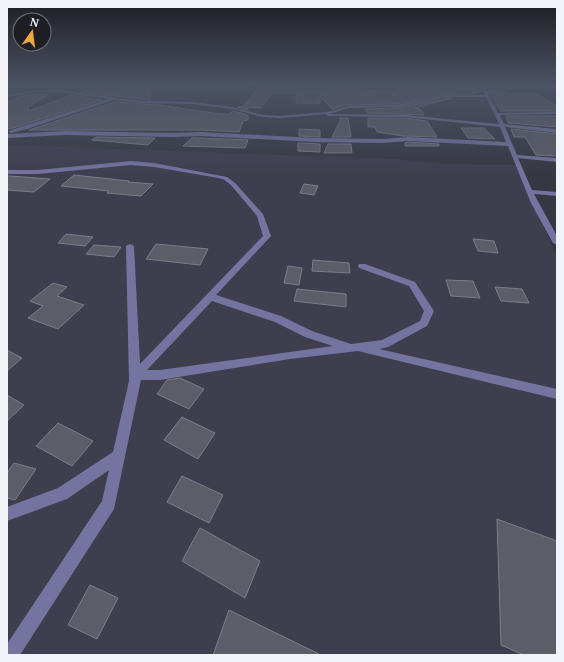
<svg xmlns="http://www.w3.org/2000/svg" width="564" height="662" font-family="'Noto Serif',serif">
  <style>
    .built { fill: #3e3e4f }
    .building { fill: #5d5d69; stroke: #7d7d8a }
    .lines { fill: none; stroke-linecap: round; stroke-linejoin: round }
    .minor { fill: #7574a1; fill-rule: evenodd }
  </style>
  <rect width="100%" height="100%" fill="#363742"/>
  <path class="built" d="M7,145L394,159L446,164L519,165L557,258V655H7Z"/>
  <path class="building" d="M100,85H151L150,100L82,92Z
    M261,85H303L301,92H323V85H348L347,89L398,92L397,89L431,88L436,86L452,90L451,85H479L481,91L472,94H451L395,104L346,105L332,109L320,96V103H296L297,94L272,93L261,108L248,107V110L237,107L243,106Z
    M505,92L509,94L534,93L557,106V111H501L490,94Z
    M37,94H49L28,107L29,111L71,95L101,100L10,129L7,128V103L22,96Z
    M452,98L415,108L420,109L424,115L368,113L365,109L395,108Z
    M114,102L159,105L220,114H229L233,111L248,115V120L243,121L239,132L201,130H29Z
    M506,116H557V127L508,123Z
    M339,118H348L351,137H332L341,119Z
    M368,118H405L427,121L437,137L403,136L377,132L375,127H368Z
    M461,128H484L495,139L468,138Z
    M299,129L320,130V137L299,136Z
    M511,129L557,134V156L536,155L525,137H514Z
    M96,137L155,138L148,145L92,140Z
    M192,138H201L248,140L245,148L183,146Z
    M408,142L439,144V146H405V143Z
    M298,143L320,144V152L298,151Z
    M328,144H351L352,153H324Z
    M74,175L129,181L128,182L153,184L141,196L107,193L109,191L61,186Z
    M7,176H10L50,179L34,192L7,190Z
    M304,184L318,186L314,195L300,193Z
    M66,234L93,237L85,246L58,243Z
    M473,239L494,241L498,253L478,251Z
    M156,244L208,249L200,265L146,259Z
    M94,245L121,247L114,257L86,254Z
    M313,260L349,263L350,273L312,271Z
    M288,266L302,268L299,285L284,283Z
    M446,280L473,281L480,298L451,296Z
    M53,283L67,287L57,296L84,305L58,329L28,318L43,306L30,301Z
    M495,287L522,289L529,303L501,301Z
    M297,289L346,294V307L294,301Z
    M7,350L22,358L7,371Z
    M180,378L204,389L189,409L157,394L167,380Z
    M7,395L24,405L7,421Z
    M182,417L215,433L198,459L164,440Z
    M58,423L93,441L72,466L36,446Z
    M14,463L36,469L15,500L7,498V473Z
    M182,476L223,495L209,523L167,502Z
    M497,519L557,541V655H524L501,645Z
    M200,528L260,561L245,598L182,561Z
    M90,585L118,598L97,639L68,625Z
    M229,610L235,613L321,655H213Z"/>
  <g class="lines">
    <path class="minor" d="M480,85H484L487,91L514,87L557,86V88L514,89L488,93L498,113L557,112V114L500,115L504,124L557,129V133L505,127L517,155L557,158V162L518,158L532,190L557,192V196L534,194L557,236V245L553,243L531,203L508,146L408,141L383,143L315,142L201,136L172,137L65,135L7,138V134L65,131L172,133L201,132L315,138L383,139L408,137L506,142L500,127L405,117L328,116L326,114L280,118L263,117L232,109L193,104L141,103L114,100L27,129L11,133L8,131L108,99L59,92H37L7,97V95L37,90H59L141,101L193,102L232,107L263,115L280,116L327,112L348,106L395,105L451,95H485ZM451,97H486L499,124L405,115L330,114L348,108L395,107Z
      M131,161L154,163L227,177L235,183L263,214L271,236L216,295L281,316L312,331L351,344L382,340L420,321L424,311L409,286L359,268L358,266L359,264H365L415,282L434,311L427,326L388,347L379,349L557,389V399L358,351L290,359L160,380H141L114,509L20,655H7V644L102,501L109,470L67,499L7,521V507L58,488L113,452L129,381L126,246L130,244L134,246L140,364L263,236L257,216L231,185L223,179L213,177L154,167L131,165L38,174H7V170H38ZM212,301L275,322L305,337L333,346L160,370H147Z"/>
  </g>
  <linearGradient id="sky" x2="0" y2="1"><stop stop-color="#1e1e24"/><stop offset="0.48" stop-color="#4c5365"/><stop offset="1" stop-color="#4c5365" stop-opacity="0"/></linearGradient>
  <rect width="564" height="177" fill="url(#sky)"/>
  <rect width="564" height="662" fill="none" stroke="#f2f2f9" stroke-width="16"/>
  <g transform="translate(32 32) rotate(14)"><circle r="19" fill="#1e1f24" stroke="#737379"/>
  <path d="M0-3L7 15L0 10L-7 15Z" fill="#eda83b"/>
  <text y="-6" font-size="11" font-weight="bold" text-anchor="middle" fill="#f2f2f9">N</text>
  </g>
</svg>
